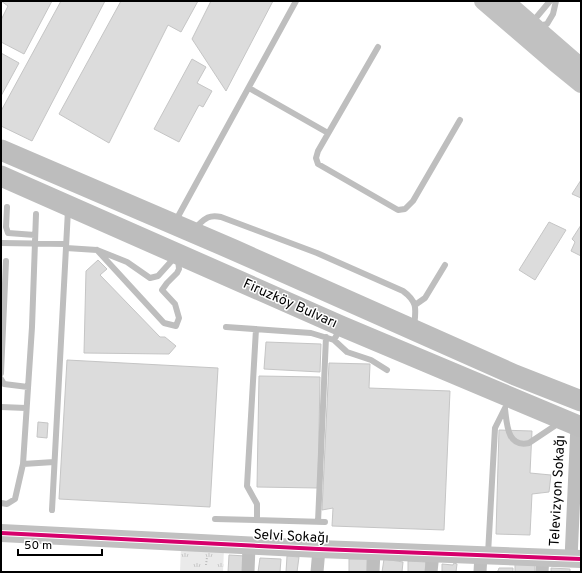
<svg xmlns="http://www.w3.org/2000/svg" width="582" height="573" font-family="Overpass,sans-serif">
  <style>
    .park { fill: url(#park-tufts) }
    .building { fill: #dcdcdc; stroke: #c5c5c5 }
    .lines { fill: none; stroke-linecap: round; stroke-linejoin: round }
    .path { stroke: #b8b8b8; stroke-width: 2; stroke-dasharray: 1 2; stroke-linecap: butt }
    .lane { stroke: #bebebe; stroke-width: 6 }
    .street { stroke: #bebebe; stroke-width: 13 }
    .secondary { stroke: #c1c1c1; stroke-width: 18 }
    .primary { stroke: #bdbdbd; stroke-width: 21 }
    .cycleway-casing { stroke: #fff; stroke-width: 6 }
    .cycleway { stroke: #d6006c; stroke-width: 4 }
    .labels { text-anchor: middle; dominant-baseline: central; stroke-width: 3; stroke-linejoin: round; paint-order: stroke }
    .street-label { font-size: 14px; fill: #000; stroke: #fff }
  </style>
  <defs>
    <pattern id="park-tufts" width="24" height="20" patternUnits="userSpaceOnUse"><rect width="24" height="20" fill="#eaeaea"/><path d="M3 7l-1-3M5 7V3M7 7l1-3M15 17l-1-3M17 17v-4M19 17l1-3" fill="none" stroke="#c7c7c7"/></pattern>
  </defs>
  <rect width="100%" height="100%" fill="#fff"/>
  <path class="park" d="M181,546L224,549L223,572H180Z"/>
  <path class="building" d="M1,1H52L24,54L1,42V20L8,6Z
    M61,1H105L32,141L1,126V111Z
    M121,1H198L181,32L168,25L109,143L59,114Z
    M211,1H273L226,91L192,39Z
    M1,53L19,63L1,96Z
    M192,59L206,67L197,83L212,91L203,107L199,105L179,142L154,129Z
    M581,180V198L572,194Z
    M549,222L566,230L535,280L519,270Z
    M581,225V256L571,251L575,242L572,239Z
    M98,260L107,269L100,275L160,337H165L176,346L169,354L84,353L86,271Z
    M266,342L321,344L320,372L264,369Z
    M67,360L218,368L210,507L59,499Z
    M329,363L370,364L369,388L450,391L444,530L332,526L333,508L322,510Z
    M259,376L320,377L318,488L257,487Z
    M38,422L48,423L47,438L37,437Z
    M499,430L532,431L530,473L551,475L549,492L532,494L530,535L496,534Z
    M229,555L246,556L245,572H228Z
    M287,556L299,557L297,572H286Z
    M260,558L281,559L280,572H258Z
    M349,559H367V572H349Z
    M384,559L403,562L402,572H382Z
    M408,561L426,562V572H408Z
    M454,563L457,564L456,572H442V564L453,565Z
    M515,564H535V572H515Z
    M499,568H513V572H495L498,571Z
    M551,568L570,569V572H551Z"/>
  <g class="lines">
    <path class="path" d="M206,565L207,557"/>
    <path class="lane" d="M550,1L535,19V27L547,24L553,14L556,1
      M378,47L318,151L316,158L318,164L398,210L405,209L413,201L460,120
      M249,88L328,133
      M7,207L6,227L8,233L35,235
      M175,222L296,1
      M194,229C204,220 207,214 221,217L317,253L403,291C418,302 416,309 414,327
      M1,243L66,244
      M66,248L97,250L127,262L150,278L158,276L176,256
      M97,250L164,323L176,326L179,318L175,304L162,290L167,283L177,273L179,269L178,259
      M415,305L425,298L445,265
      M226,327L311,333L334,340L340,329
      M256,329L247,486L257,504V520
      M334,340L347,352L371,360L387,370
      M1,373L6,261
      M1,379L4,384L28,387
      M1,407L26,408
      M505,409C507,424 507,448 529,443L559,423
      M23,464L32,327L36,214
      M1,503L7,504L15,499L23,464L54,462
      M52,510L68,210
      M215,519L325,522
      M318,522L326,337
      M488,554L495,428L505,408"/>
    <path class="street" d="M571,559L577,425
      M248,572L249,546
      M317,572L319,549
      M373,572L374,551
      M431,572L433,553
      M480,572L481,555
      M542,572L543,557"/>
    <path class="secondary" d="M483,1L554,62L581,84
      M505,1L581,67
      M1,533L319,549L581,559"/>
    <path class="primary" d="M1,150L234,250L515,375L581,401
      M1,176L341,326L581,427"/>
    <defs>
      <path id="cycleway" d="M1,533L319,549L581,559"/>
    </defs>
    <use href="#cycleway" class="cycleway-casing"/>
    <use href="#cycleway" class="cycleway"/>
  </g>
  <g class="labels">
    <g class="street-label">
      <text transform="translate(290 304) rotate(24)">Firuzköy Bulvarı</text>
      <text transform="translate(558 491) rotate(-87)">Televizyon Sokağı</text>
      <text transform="translate(291 537) rotate(3)">Selvi Sokağı</text>
    </g>
  </g>
  <rect width="582" height="573" fill="none" stroke="#000000" stroke-width="4"/>
  <path d="M18 549v6h84v-6" fill="none" stroke="#000000" stroke-width="2"/>
  <text x="24" y="549" font-size="12" fill="#000000" stroke="#ffffff" stroke-width="3" paint-order="stroke">50 m</text>
</svg>
